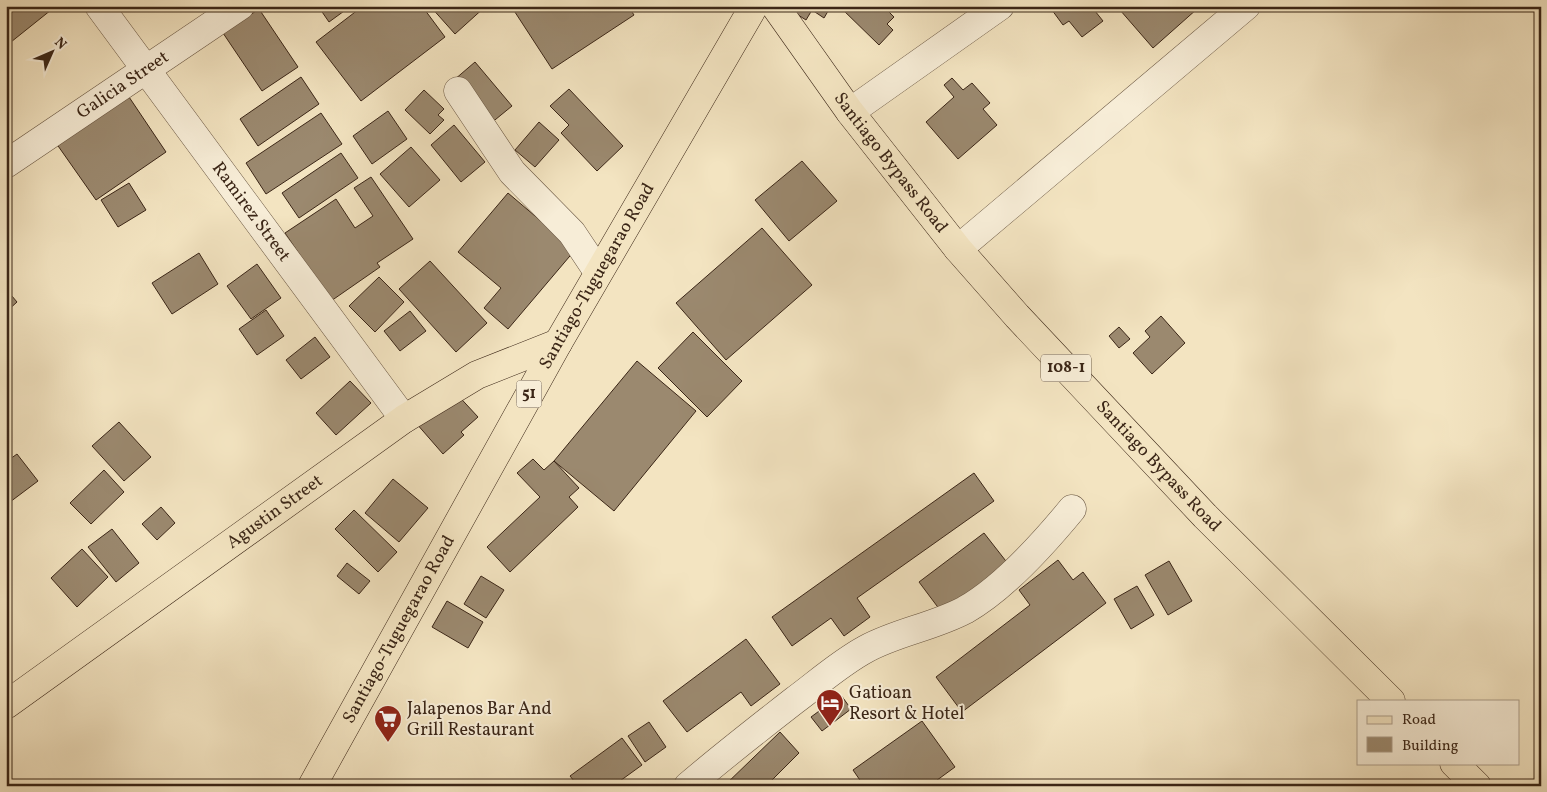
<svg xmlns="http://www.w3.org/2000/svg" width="1547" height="792" font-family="Vollkorn,serif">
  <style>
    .building { fill: #9b896f; stroke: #3b2617 }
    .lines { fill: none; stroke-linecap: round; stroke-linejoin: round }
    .minor-casing { stroke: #695642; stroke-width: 29 }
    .major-casing { stroke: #3b2617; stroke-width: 29 }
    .highway-casing { stroke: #3b2617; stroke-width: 29 }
    .minor { stroke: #f7edd7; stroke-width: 28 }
    .major { stroke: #f3e4c1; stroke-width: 28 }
    .highway { stroke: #f3e4c1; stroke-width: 28 }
    .labels { text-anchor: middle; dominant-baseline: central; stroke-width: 4; stroke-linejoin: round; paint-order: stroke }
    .shield { fill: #f7edd7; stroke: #736251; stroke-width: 1 }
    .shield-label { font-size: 16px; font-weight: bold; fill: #3b2617 }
    .street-label { font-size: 18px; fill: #3b2617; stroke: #f7edd7 }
    .poi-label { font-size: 18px; fill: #3b2617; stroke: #f7edd7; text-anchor: start }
  </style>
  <rect width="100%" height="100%" fill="#f3e4c1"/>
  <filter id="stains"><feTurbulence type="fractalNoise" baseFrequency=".004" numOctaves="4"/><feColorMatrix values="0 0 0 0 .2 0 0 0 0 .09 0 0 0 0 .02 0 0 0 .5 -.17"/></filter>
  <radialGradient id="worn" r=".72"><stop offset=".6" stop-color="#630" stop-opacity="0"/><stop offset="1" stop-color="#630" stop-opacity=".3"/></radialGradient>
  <path class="building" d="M6,6H56L6,46Z
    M318,6H351L329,22Z
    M363,6H422L445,37L361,101L316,42Z
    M430,6H486L455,34Z
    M511,6H628L634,15L552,69Z
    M784,6H831L824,18L812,10L806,20Z
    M840,6H883L894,17L887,24L893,30L879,45L840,7Z
    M1049,6H1091L1103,21L1082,37L1069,21L1063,25Z
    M1124,6H1195L1197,9L1153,48L1120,10Z
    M259,9L298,67L262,91L223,33Z
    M475,62L512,106L490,124L454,80Z
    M301,77L319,104L258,146L240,119Z
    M952,78L963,90L972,83L990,103L983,109L997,125L958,159L926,122L954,97L944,85Z
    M569,89L623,146L597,171L561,133L569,125L550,106Z
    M424,90L444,109L438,115L444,120L430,134L405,110Z
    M127,94L166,152L96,200L56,143Z
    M388,111L407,139L372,164L353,136Z
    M321,113L342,144L266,194L246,163Z
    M539,122L559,140L535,167L515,150Z
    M454,125L485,162L461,182L431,145Z
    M411,147L440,180L409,207L380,174Z
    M341,153L358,178L299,218L282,193Z
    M802,161L837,201L789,241L755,200Z
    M371,177L413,239L377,263L380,267L331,301L285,233L336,199L355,228L373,216L354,188Z
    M129,183L146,210L118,227L101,200Z
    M508,193L575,250L508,329L484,308L501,288L458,252Z
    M762,228L812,285L726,360L676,303Z
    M199,253L218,284L172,314L152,283Z
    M430,261L487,323L456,352L399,289Z
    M257,264L281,298L251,319L227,286Z
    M379,277L404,302L375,332L349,306Z
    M6,289L17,302L6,312Z
    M266,310L284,336L257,355L239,329Z
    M410,311L426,331L400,351L384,331Z
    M1161,316L1185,343L1152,374L1133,353L1150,337L1145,331Z
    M1119,327L1130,339L1119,348L1109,336Z
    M693,332L742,381L707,417L658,368Z
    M315,337L330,357L301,379L286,360Z
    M637,361L696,411L614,511L554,461Z
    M350,381L371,403L336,435L316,413Z
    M453,390L478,417L461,432L464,435L443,454L416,423Z
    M119,422L151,457L124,481L92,446Z
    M17,454L38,481L6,505V462Z
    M533,459L544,470L554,461L579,488L569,497L578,507L510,572L487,547L540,497L517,473Z
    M104,470L124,492L91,524L70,503Z
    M974,473L994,501L857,598L870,617L844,636L831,618L792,646L772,617Z
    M393,479L428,508L399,542L365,513Z
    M161,507L175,523L157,540L142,524Z
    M354,510L397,552L378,572L335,529Z
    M112,529L139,563L116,582L88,547Z
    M984,533L1009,565L943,614L919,582Z
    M82,549L108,577L77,607L51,578Z
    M1058,560L1073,580L1083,572L1106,603L962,712L936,677L1030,605L1019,590Z
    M1169,561L1192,601L1168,615L1145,575Z
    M347,563L370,581L359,594L337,576Z
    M481,576L504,590L486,618L464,604Z
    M1137,586L1154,615L1131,629L1114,599Z
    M447,601L483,622L468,648L432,627Z
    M746,639L780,684L751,706L741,692L687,732L663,701Z
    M841,695L851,709L822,731L811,717Z
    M922,721L955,767L929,786H864L853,770Z
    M649,722L666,747L645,762L628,736Z
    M780,732L799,753L766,786H724Z
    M622,738L642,765L613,786H578L570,776Z"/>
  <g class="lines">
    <defs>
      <g id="minor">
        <path id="s1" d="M99,6L404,419"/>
        <path d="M458,91L512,172L572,233L598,272"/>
        <path d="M850,112L1000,6"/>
        <path id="s2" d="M6,164L240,6"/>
        <path d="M958,249L1246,6"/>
        <path d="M688,786C723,756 759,728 795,700C818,683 840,663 866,649C897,632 933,627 965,610C1004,588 1044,543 1072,509"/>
      </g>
      <g id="major">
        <path id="s3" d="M6,705L404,419L477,375L558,343"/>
        <path id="s4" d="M312,786L558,343L754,6"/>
      </g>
      <g id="highway">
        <path id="s5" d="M775,6L850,112L958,249L1017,316L1205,516L1391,701"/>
        <path d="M1454,763L1477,786"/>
      </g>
    </defs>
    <use href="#minor" class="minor-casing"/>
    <use href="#major" class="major-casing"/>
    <use href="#highway" class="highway-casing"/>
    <use href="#minor" class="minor"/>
    <use href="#major" class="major"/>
    <use href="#highway" class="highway"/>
  </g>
  <defs>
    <symbol id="hotel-pin" viewBox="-11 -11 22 30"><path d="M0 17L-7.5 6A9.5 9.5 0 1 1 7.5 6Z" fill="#8f2418" stroke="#f7edd7"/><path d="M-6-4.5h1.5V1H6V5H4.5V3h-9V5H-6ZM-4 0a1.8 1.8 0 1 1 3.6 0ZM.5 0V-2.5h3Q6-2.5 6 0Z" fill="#fff"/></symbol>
    <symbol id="supermarket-pin" viewBox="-11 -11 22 30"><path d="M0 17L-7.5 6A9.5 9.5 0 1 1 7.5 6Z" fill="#8f2418" stroke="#f7edd7"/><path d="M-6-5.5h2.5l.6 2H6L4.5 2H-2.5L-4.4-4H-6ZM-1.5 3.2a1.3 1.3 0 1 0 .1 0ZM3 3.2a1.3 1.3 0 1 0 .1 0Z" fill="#fff"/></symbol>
  </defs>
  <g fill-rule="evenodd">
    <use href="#hotel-pin" x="814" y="687" width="32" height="43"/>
    <use href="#supermarket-pin" x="372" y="703" width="32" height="43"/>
  </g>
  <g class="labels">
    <g class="shield">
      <rect x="1041" y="354.5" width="50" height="27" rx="4"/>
      <rect x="516.5" y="380.5" width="25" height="27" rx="4"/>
    </g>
    <g class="shield-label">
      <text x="1066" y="368">108-1</text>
      <text x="529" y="394">51</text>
    </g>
    <g class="street-label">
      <text stroke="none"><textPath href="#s2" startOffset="141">Galicia Street</textPath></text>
      <text stroke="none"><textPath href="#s5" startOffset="195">Santiago Bypass Road</textPath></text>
      <text stroke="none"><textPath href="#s1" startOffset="256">Ramirez Street</textPath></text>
      <text stroke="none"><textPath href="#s4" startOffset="584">Santiago-Tuguegarao Road</textPath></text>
      <text stroke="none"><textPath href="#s5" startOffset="600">Santiago Bypass Road</textPath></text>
      <text stroke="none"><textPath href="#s3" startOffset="331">Agustin Street</textPath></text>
      <text stroke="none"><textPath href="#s4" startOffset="179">Santiago-Tuguegarao Road</textPath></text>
    </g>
    <g class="poi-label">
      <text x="849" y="693">Gatioan<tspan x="849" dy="21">Resort &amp; Hotel</tspan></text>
      <text x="407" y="709">Jalapenos Bar And<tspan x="407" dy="21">Grill Restaurant</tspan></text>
    </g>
  </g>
  <rect width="1547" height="792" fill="none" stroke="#f3e4c1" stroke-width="25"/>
  <rect x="8" y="8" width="1532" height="777" fill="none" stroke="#3b2617" stroke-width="2.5"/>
  <rect x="12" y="12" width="1522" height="767" fill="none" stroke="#3b2617"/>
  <rect x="1357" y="700" width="162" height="65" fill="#f7edd7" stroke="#ac9d8a"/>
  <rect x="1367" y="716" width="25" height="8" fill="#f3e4c1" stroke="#ac9d8a"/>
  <text x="1402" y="724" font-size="15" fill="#3b2617">Road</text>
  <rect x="1367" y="737" width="25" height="15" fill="#9b896f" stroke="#ac9d8a"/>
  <text x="1402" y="750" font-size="15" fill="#3b2617">Building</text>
  <g transform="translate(52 52) rotate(45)" stroke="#f7edd7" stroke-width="4" paint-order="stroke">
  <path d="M0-4L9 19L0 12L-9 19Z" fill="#3b2617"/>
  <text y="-8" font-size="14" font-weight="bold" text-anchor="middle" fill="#3b2617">N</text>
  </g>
  <rect width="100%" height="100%" filter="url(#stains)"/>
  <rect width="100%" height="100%" fill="url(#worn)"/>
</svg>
